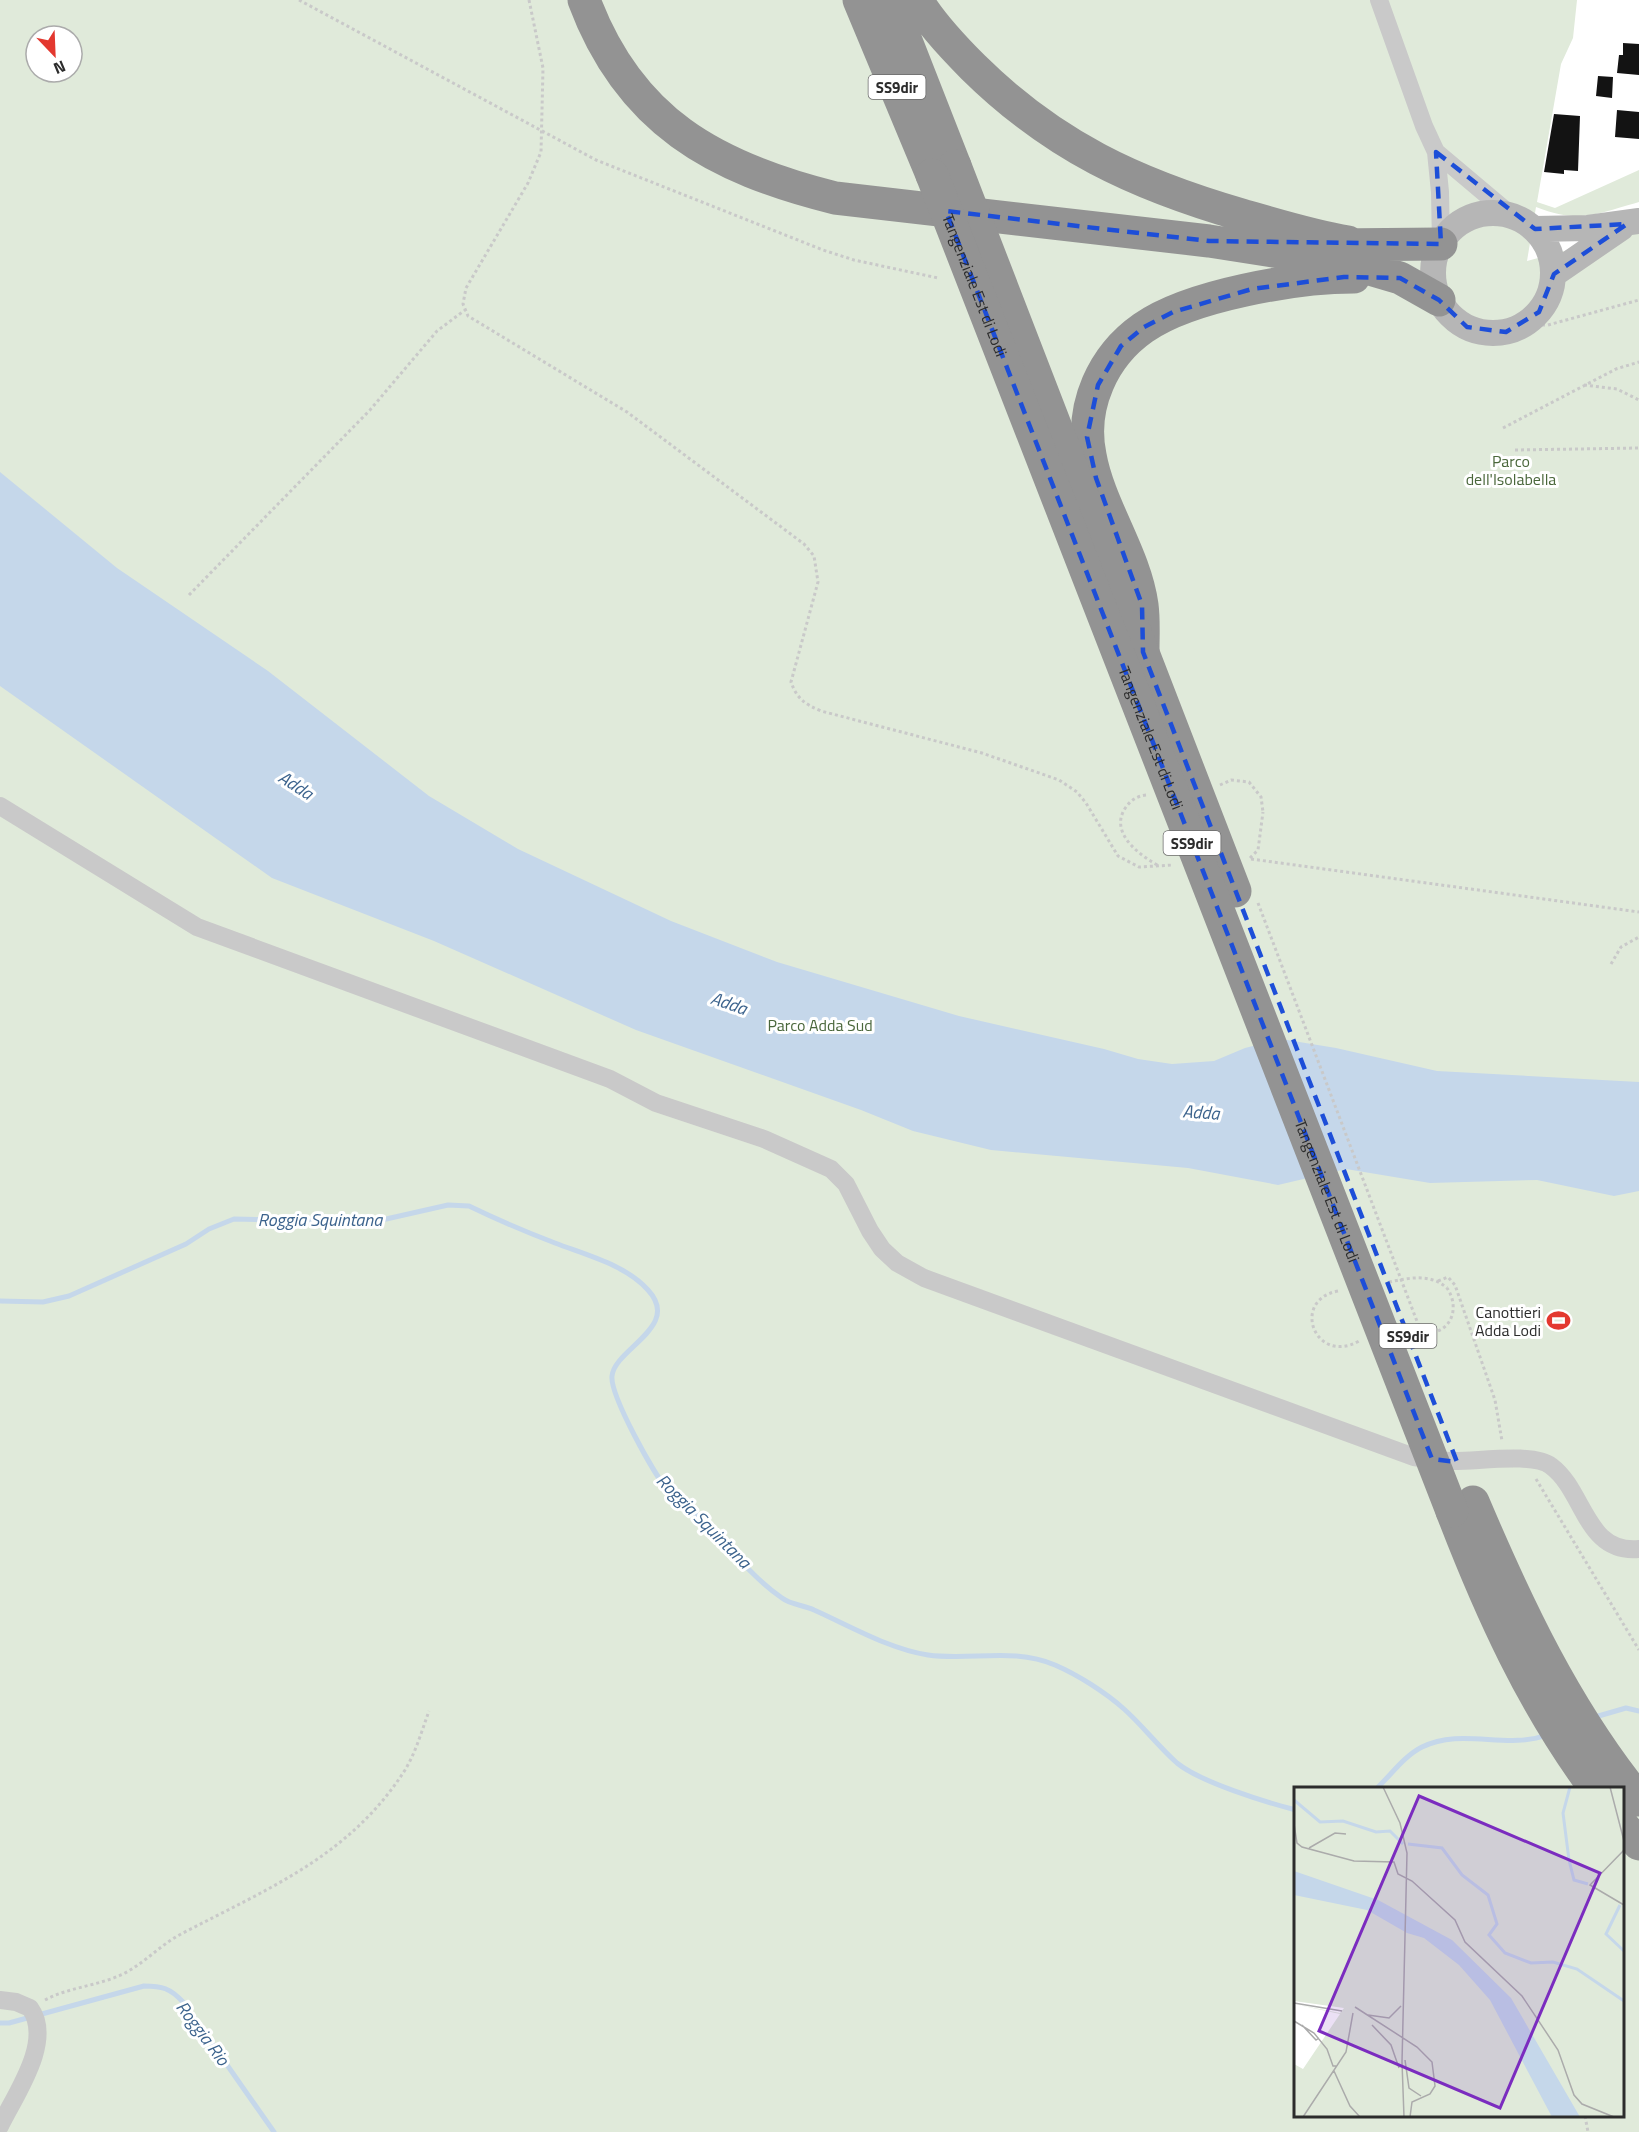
<svg xmlns="http://www.w3.org/2000/svg" width="1639" height="2132" font-family="'Titillium Web',sans-serif">
  <style>
    .green { fill: #e0eada; fill-rule: evenodd }
    .water { fill: #c5d7ea }
    .lines { fill: none; stroke-linecap: round; stroke-linejoin: round }
    .stream { stroke: #c5d7ea; stroke-width: 5 }
    .building { fill: #131313 }
    .path { stroke: #c9c9c9; stroke-width: 3; stroke-dasharray: 3 3; stroke-linecap: butt }
    .street { stroke: #c9c9c9; stroke-width: 18 }
    .secondary { stroke: #b6b6b6; stroke-width: 26 }
    .highway { stroke: #939393; stroke-width: 33 }
    .path-bridge { stroke: #c9c9c9; stroke-width: 3; stroke-dasharray: 3 3; stroke-linecap: butt }
    .highway-bridge { stroke: #939393; stroke-width: 33 }
    .marked { fill: none; stroke: #1d4ed8; stroke-width: 4.5; stroke-dasharray: 12 8; stroke-linejoin: round }
    .labels { text-anchor: middle; dominant-baseline: central; stroke-width: 6; stroke-linejoin: round; paint-order: stroke }
    .shield { fill: #fff; stroke: #6b6b6b; stroke-width: 1.5 }
    .shield-label { font-size: 15px; font-weight: bold; fill: #2c2c2c }
    .street-label { font-size: 16px; fill: #2c2c2c; stroke: #fff }
    .park-label { font-size: 16px; fill: #4a673b; stroke: #fff }
    .poi-label { font-size: 16px; fill: #2c2c2c; stroke: #fff; text-anchor: end }
    .water-label { font-size: 18px; font-style: italic; fill: #3c638d; stroke: #fff }
    .inset-river { fill: none; stroke: #c5d7ea; stroke-width: 3 }
    .inset-road { fill: none; stroke: #ababab; stroke-width: 1.5 }
    .view { fill: #7b2cbf; fill-opacity: 0.15; stroke: #7b2cbf; stroke-width: 3 }
    .inset-edge { fill: none; stroke: #2c2c2c; stroke-width: 3 }
  </style>
  <rect width="100%" height="100%" fill="#fff"/>
  <path class="green" d="M0,0H1577L1573,38L1561,64L1537,202L1555,208L1639,170V202C1596,214 1580,224 1536,207L1527,261L1639,231V2132H0ZM36,36H72V72H36ZM1296,1788H1622V2116H1296Z"/>
  <path class="water" d="M0,472L117,568L268,671L429,796L518,849L671,921L777,962L959,1016L1104,1049L1138,1059L1172,1064L1214,1061L1245,1048L1281,1039L1336,1048L1437,1071L1639,1082V1191L1614,1196L1537,1180L1430,1183L1346,1169L1278,1185L1188,1168L991,1150L913,1131L861,1110L636,1030L434,941L272,878L0,686Z"/>
  <g class="lines">
    <path class="stream" d="M0,1301L43,1302L69,1296L186,1244L209,1229L234,1219L373,1222L448,1205L469,1206C498,1220 526,1232 555,1243C586,1255 626,1265 648,1290C682,1327 615,1348 612,1376C610,1395 654,1475 668,1490C680,1502 695,1513 707,1525C732,1550 753,1578 782,1598C791,1605 804,1605 814,1610C850,1626 889,1649 928,1655C970,1661 1014,1647 1055,1665C1078,1675 1105,1692 1124,1709C1142,1725 1158,1746 1177,1763C1200,1782 1265,1802 1296,1810
      M1595,1717L1626,1708L1639,1711
      M1377,1788C1391,1775 1404,1756 1422,1747C1462,1727 1506,1750 1547,1735
      M0,2023H9L144,1986C162,1986 170,1988 183,2002L274,2132"/>
  </g>
  <path class="building" d="M1623,43L1639,44V75L1617,73L1619,55H1623Z
    M1598,76L1613,77L1612,98L1596,96Z
    M1617,110L1639,112V139L1615,137Z
    M1554,114L1580,116L1578,171L1564,170V174L1544,172Z"/>
  <g class="lines">
    <path class="path" d="M299,0L596,160L823,250L854,260L938,278
      M529,0L543,68L541,152L528,183L466,288L463,304L468,316L627,412L804,544L814,556L818,582L791,682C797,699 805,704 821,711L982,753L1059,780L1077,792L1086,803L1118,856L1139,867L1173,865
      M1524,325H1548L1639,300
      M1584,385L1617,389L1639,400
      M1503,428L1616,369L1639,362
      M1515,450L1639,448
      M189,595L370,410L437,331L465,310
      M1146,795C1137,796 1131,800 1126,807C1108,832 1139,855 1159,866
      M1250,858L1258,850L1263,812
      M1251,859L1639,912
      M1611,964L1621,947L1639,937
      M1438,1281L1448,1277L1455,1285L1495,1400L1502,1441
      M1389,1282C1409,1278 1430,1273 1447,1288
      M1338,1291C1290,1300 1315,1366 1359,1341
      M1536,1479L1639,1650
      M45,2000C69,1987 98,1986 123,1974C145,1963 161,1944 183,1933C269,1888 350,1856 405,1770C416,1752 422,1730 429,1711
      M1585,2116L1588,2132"/>
    <path class="street" d="M1379,0L1424,126L1436,152L1440,192L1441,244
      M1436,152L1512,216
      M0,806L197,927L610,1079L656,1103L764,1139L831,1169L846,1184L870,1231L882,1249L897,1263L924,1278L1414,1457C1426,1459 1439,1461 1451,1461C1475,1462 1533,1452 1551,1466C1585,1491 1585,1554 1639,1549
      M0,2000L16,2002L30,2008C54,2041 15,2095 0,2126"/>
    <path class="secondary" d="M1433 273a60 60 0 1 1 120 0a60 60 0 1 1-120 0Z
      M1535,229L1588,228L1639,221
      M1554,274L1621,228"/>
    <path class="highway" d="M584,0C629,121 714,168 835,198L1209,241L1349,263L1400,278L1439,300
      M859,0L932,175
      M890,0L955,166
      M917,0C931,24 953,47 973,67C1053,146 1135,184 1242,215C1277,225 1312,236 1348,242
      M1331,245L1441,244
      M1143,650C1143,636 1144,620 1142,605C1135,554 1099,506 1090,455C1080,406 1103,356 1143,328C1190,295 1297,277 1354,277
      M1473,1502C1518,1608 1566,1710 1639,1800
      M1452,1511C1490,1610 1532,1703 1595,1788
      M1622,1825L1639,1844"/>
    <path class="path-bridge" d="M1220,785L1231,780L1249,782L1261,797L1263,812
      M1258,903L1418,1324L1428,1333C1452,1332 1460,1307 1447,1288"/>
    <g class="highway-bridge">
      <path d="M955,166L1235,891"/>
      <path id="s1" d="M932,175L1452,1511"/>
    </g>
  </g>
  <path class="marked" d="M1436,152L1535,229L1627,224L1554,274L1539,312L1506,332L1467,327L1439,300L1400,278L1344,277L1252,289L1173,312L1144,327L1121,346L1098,385L1087,437L1096,478L1142,605L1143,652L1457,1462L1432,1459L946,211L1209,241L1441,244Z"/>
  <defs>
    <symbol id="stadium-bare" viewBox="-9 -9 18 18"><path d="M0-5a6.5 5 0 1 0 0 10a6.5 5 0 1 0 0-10ZM-3.5-1.8h7v3.6h-7Z" fill="#e3382f" stroke="#fff" stroke-width="2.5" paint-order="stroke"/></symbol>
  </defs>
  <g fill-rule="evenodd">
    <use href="#stadium-bare" x="1542" y="1304" width="33" height="33"/>
  </g>
  <g class="labels">
    <g class="shield">
      <rect x="868.5" y="75" width="57" height="24" rx="4.5"/>
      <rect x="1163.5" y="831" width="57" height="24" rx="4.5"/>
      <rect x="1379.5" y="1324" width="57" height="24" rx="4.5"/>
    </g>
    <g class="shield-label">
      <text x="897" y="87">SS9dir</text>
      <text x="1192" y="843">SS9dir</text>
      <text x="1408" y="1336">SS9dir</text>
    </g>
    <g class="street-label">
      <text stroke="none"><textPath href="#s1" startOffset="118">Tangenziale Est di Lodi</textPath></text>
      <text stroke="none"><textPath href="#s1" startOffset="604">Tangenziale Est di Lodi</textPath></text>
      <text stroke="none"><textPath href="#s1" startOffset="1090">Tangenziale Est di Lodi</textPath></text>
    </g>
    <g class="park-label">
      <text x="1511" y="461">Parco<tspan x="1511" dy="18">dell'Isolabella</tspan></text>
      <text x="820" y="1025">Parco Adda Sud</text>
    </g>
    <g class="poi-label">
      <text x="1541" y="1312">Canottieri<tspan x="1541" dy="18">Adda Lodi</tspan></text>
    </g>
    <g class="water-label">
      <text transform="translate(296 785) rotate(33)">Adda</text>
      <text transform="translate(729 1003) rotate(19)">Adda</text>
      <text transform="translate(1201 1112) rotate(4)">Adda</text>
      <text x="320" y="1219">Roggia Squintana</text>
      <text transform="translate(704 1521) rotate(45)">Roggia Squintana</text>
      <text transform="translate(203 2033) rotate(53)">Roggia Rio</text>
    </g>
  </g>
  <g transform="translate(1294 1787)">
    <rect width="330" height="330" fill="#fff"/>
    <path d="M0,0H330V330H0V277L9,282L46,227L0,217L46,226L50,221L0,214Z" fill="#e0eada"/>
    <path d="M0,84L84,113L158,153L217,211L286,330H258L196,213L165,178L130,151L113,146L73,123L0,108Z" fill="#c5d7ea"/>
    <path class="inset-river" d="M276,0L269,26L275,73L280,93L294,97M0,13L26,35L49,34L82,45L96,44L109,57M114,57L148,61L168,88L194,108L203,137L195,148L211,166L237,176L259,175L283,182L330,214M326,118L312,147L330,164"/>
    <path class="inset-road" d="M89,0L106,36L113,66L108,275L110,330M316,0L330,54M0,37L3,56L8,60L60,74L100,75L104,87L118,94L161,133L171,155L228,209L264,263L280,308L288,317L320,330M15,61L41,46L52,47M330,63L296,98L330,118M0,216L48,224M61,220L123,260L138,275L141,299L136,307L118,315L116,330M74,228L95,231L107,219M0,234L20,246L33,262L39,279H43M8,238L22,253L25,251M78,238L97,258L105,281M111,273L115,301L127,309M40,284L56,319L66,330M9,330L52,265L59,226"/>
    <path class="view" d="M125,9L306,86L206,321L25,244Z"/>
    <rect width="330" height="330" class="inset-edge"/>
  </g>
  <g transform="translate(54 54) rotate(157)"><circle r="28" fill="#ffffff" stroke="#ababab" stroke-width="1.5"/>
  <path d="M0-4.5L10 22L0 15L-10 22Z" fill="#e3382f"/>
  <text y="-9" font-size="16" font-weight="bold" text-anchor="middle" fill="#2c2c2c">N</text>
  </g>
</svg>
